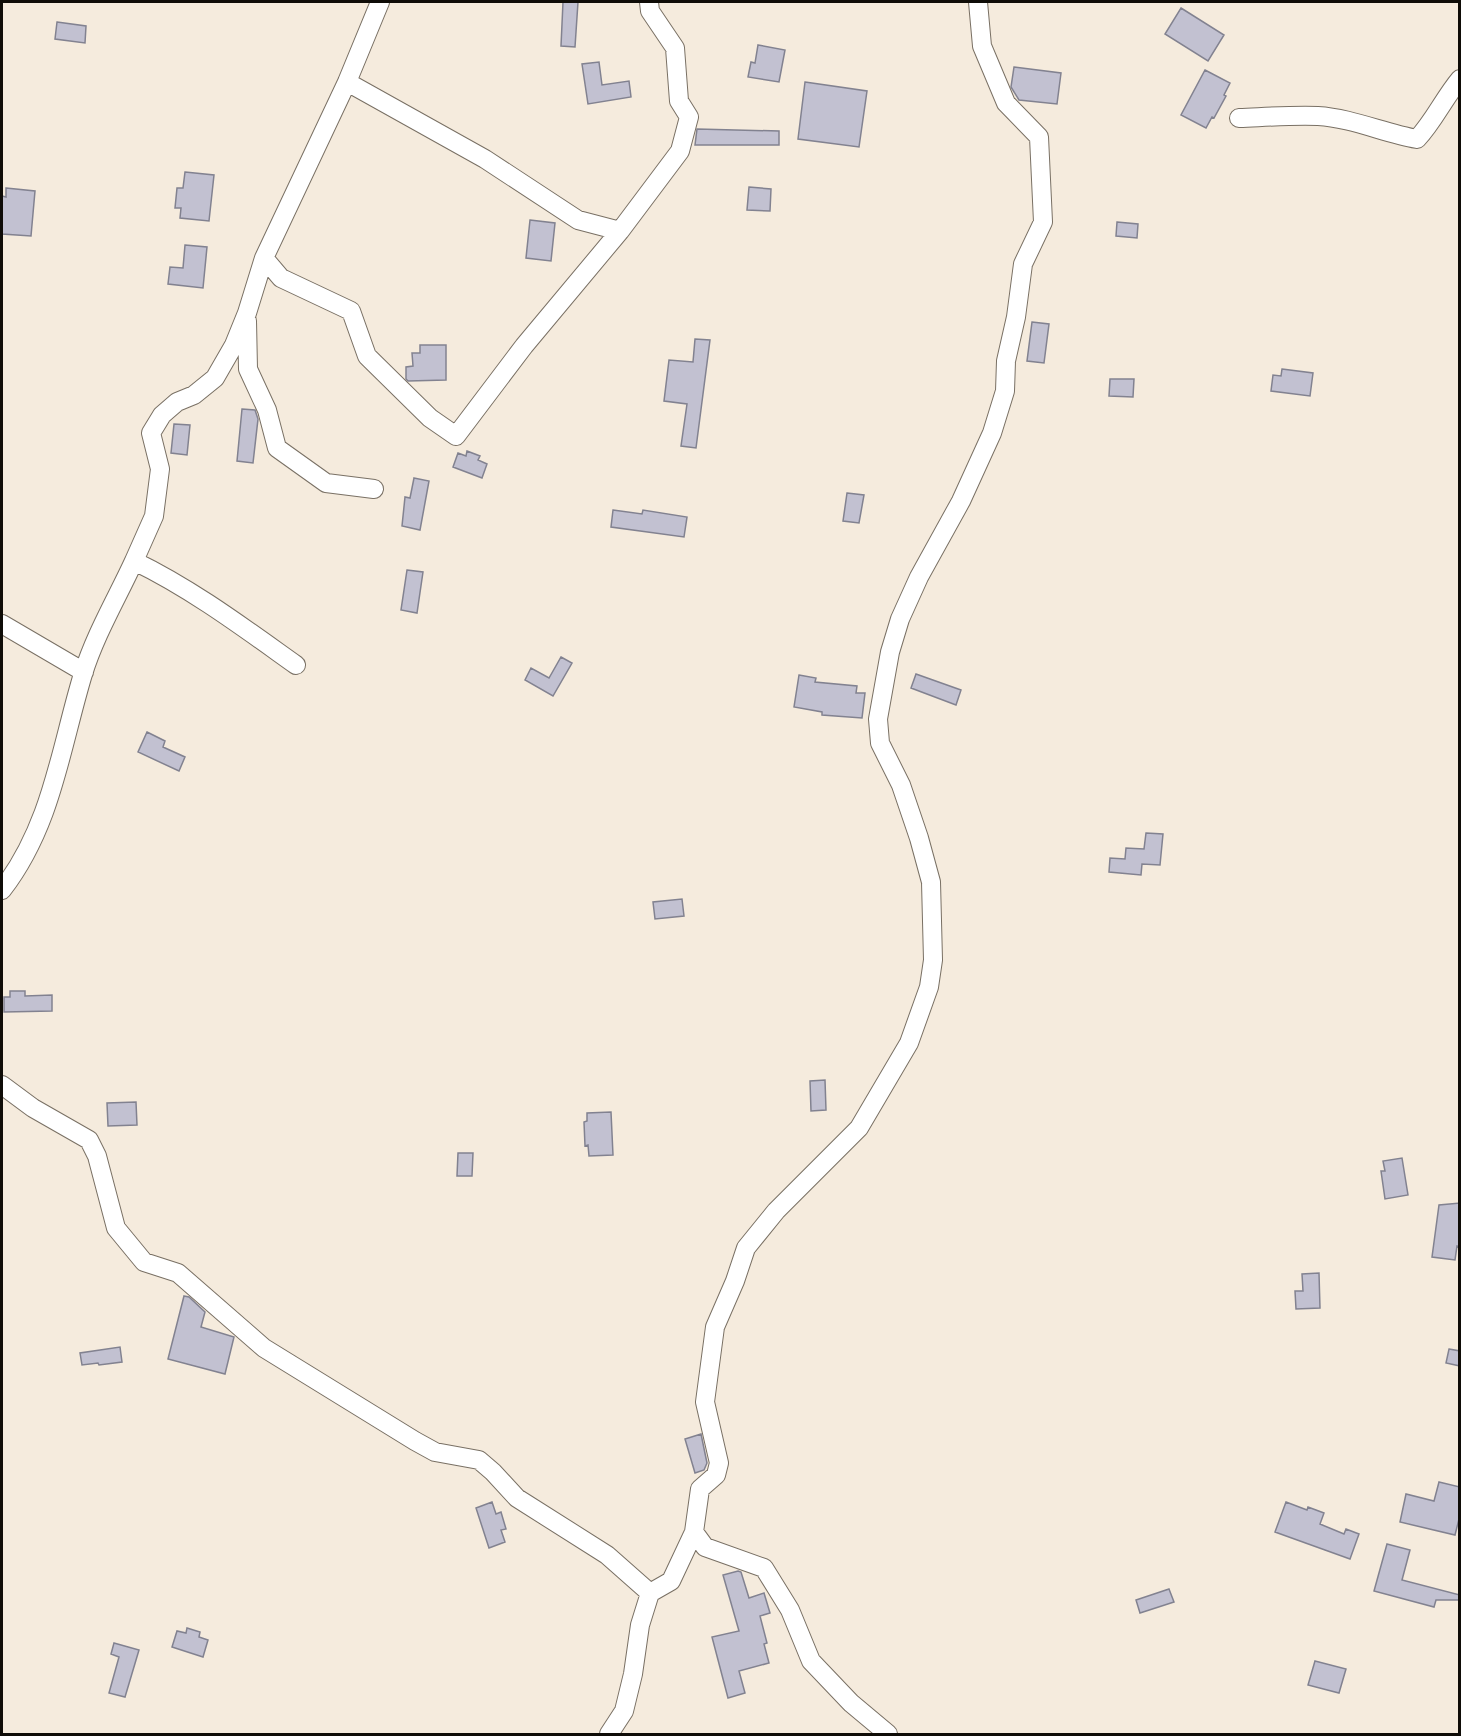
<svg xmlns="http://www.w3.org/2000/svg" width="1461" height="1736" font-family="Helvetica,sans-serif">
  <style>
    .building { fill: #c2c1d1; stroke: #828290; stroke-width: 1.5 }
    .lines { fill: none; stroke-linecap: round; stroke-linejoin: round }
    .minor-casing { stroke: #797064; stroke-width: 20 }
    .minor { stroke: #fff; stroke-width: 18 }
  </style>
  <rect width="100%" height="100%" fill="#f5ebdd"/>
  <path class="building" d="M563,2H578L575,47L561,46Z
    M1181,8L1224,35L1208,61L1165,34Z
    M57,22L86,26L85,43L55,39Z
    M758,45L785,50L779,82L748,77L751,62L755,63Z
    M599,62L602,85L629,81L631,97L588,104L582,64Z
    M1014,67L1061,73L1057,104L1019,100L1011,87Z
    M1205,70L1230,83L1224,95L1226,96L1214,118L1212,117L1206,128L1181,115Z
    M805,82L867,91L859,147L798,139Z
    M697,129L779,131V145H695Z
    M185,172L214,175L209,221L180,218L181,208H175L177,188H183Z
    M749,187L771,189L770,211L747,210Z
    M6,188L35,191L31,236L2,234V196L6,197Z
    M530,220L555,223L551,261L526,258Z
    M1117,222L1138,224L1137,238L1116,236Z
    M185,245L207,247L203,288L168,284L170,267L183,268Z
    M1032,322L1049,324L1044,363L1027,361Z
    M695,339L710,340L696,448L681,446L687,404L664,401L669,360L693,362Z
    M420,345H446V380L408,381L406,379V367L413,366L412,353H420Z
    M1282,369L1313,373L1310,396L1271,391L1273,375L1281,376Z
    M1110,379H1134L1133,397L1109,396Z
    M242,409L255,410L258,419L253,463L237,461Z
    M174,424L190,425L187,455L171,453Z
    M467,451L480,456L478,460L487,464L482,478L453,467L458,453L466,456Z
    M414,478L429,481L420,530L402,526L405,497L410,498Z
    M847,493L864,495L859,523L843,521Z
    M613,510L642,514L643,510L687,517L684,537L611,527Z
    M407,570L423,572L417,613L401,610Z
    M561,657L572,663L553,696L525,680L531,668L549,678Z
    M916,674L961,690L956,705L911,688Z
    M799,675L816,678L815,682L857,686L856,693H865L862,718L822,715V712L794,707Z
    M147,732L165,741L163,747L185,757L179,771L138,752Z
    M1146,833L1163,834L1160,865L1142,864L1141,875L1109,872L1110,858L1125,859L1126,848L1144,849Z
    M682,899L684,916L655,919L653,902Z
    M10,991H25V996L52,995V1011L4,1012V997H10Z
    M825,1080L826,1110L811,1111L810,1081Z
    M136,1102L137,1125L108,1126L107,1103Z
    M611,1112L613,1155L589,1156L588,1145L585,1146L584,1122L587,1121V1113Z
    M458,1153H473L472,1176H457Z
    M1402,1158L1408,1195L1385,1199L1381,1171H1385L1383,1161Z
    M1460,1203V1247L1457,1246L1455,1260L1432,1257L1439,1205Z
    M1319,1273L1320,1308L1296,1309L1295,1291H1303L1302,1274Z
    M184,1296L189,1297L205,1312L201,1327L234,1337L225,1374L168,1359Z
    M120,1347L122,1362L99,1365L98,1363L82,1365L80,1353Z
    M1449,1349L1460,1351V1366L1446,1363Z
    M701,1434L707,1463L704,1470L695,1473L685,1439Z
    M1439,1482L1460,1487V1515L1455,1535L1400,1522L1406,1494L1434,1501Z
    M492,1502L496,1514L501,1512L506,1529L501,1530L505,1542L489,1548L476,1508Z
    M1286,1502L1307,1510L1308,1507L1324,1513L1320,1524L1344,1534L1346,1529L1359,1534L1350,1559L1275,1532Z
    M1387,1544L1410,1550L1402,1580L1460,1595V1600H1436L1434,1607L1374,1591Z
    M738,1571L741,1572L749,1598L764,1593L770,1613L760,1616L767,1643L764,1644L769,1663L739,1671L745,1693L728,1698L712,1637L739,1631L723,1575Z
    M1169,1589L1174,1602L1140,1613L1136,1600Z
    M187,1628L200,1632L199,1637L208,1640L203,1657L172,1647L177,1631L186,1633Z
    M114,1643L139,1650L125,1697L109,1693L119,1657L111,1654Z
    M1315,1661L1346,1669L1339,1693L1308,1685Z"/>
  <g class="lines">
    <defs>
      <path id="minor" d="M347,82L485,159L578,220L620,231L680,151L689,117L679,101L675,48L650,11L649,2
        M1239,118C1265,117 1292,115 1318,116C1351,118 1384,133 1417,139C1434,121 1444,98 1460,79
        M264,258L281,278L351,311L367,356L430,418L456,436L524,346L620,231
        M247,321L248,369L267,410L277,448L326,483L374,489
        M2,624L84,672
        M296,665C244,628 192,589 134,561L154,516L160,469L151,433L162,415L177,402L194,395L215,378L234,345L247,313L264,258L347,82L380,2
        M2,890C52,825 60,750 83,674C95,635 117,598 134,561
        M2,1085L33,1108L89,1140L97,1156L116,1228L144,1262L178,1273L264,1348L415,1441L435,1452L479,1460L493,1472L517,1498L607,1555L650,1593
        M694,1532L705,1547L764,1568L790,1610L811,1661L851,1703L888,1734
        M609,1734L624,1711L633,1674L640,1625L650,1593L671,1581L694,1532L700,1489L716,1475L719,1463L705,1402L715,1327L735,1281L746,1248L776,1211L859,1128L909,1043L929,987L933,960L931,882L919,838L901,785L880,743L878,719L890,652L900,619L919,577L961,501L992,433L1005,391L1006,361L1016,317L1023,264L1043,222L1039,137L1006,103L982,46L978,2"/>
    </defs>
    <use href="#minor" class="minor-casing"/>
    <use href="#minor" class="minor"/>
  </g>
  <rect width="1461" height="1736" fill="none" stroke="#0f0c07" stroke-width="6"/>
</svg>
